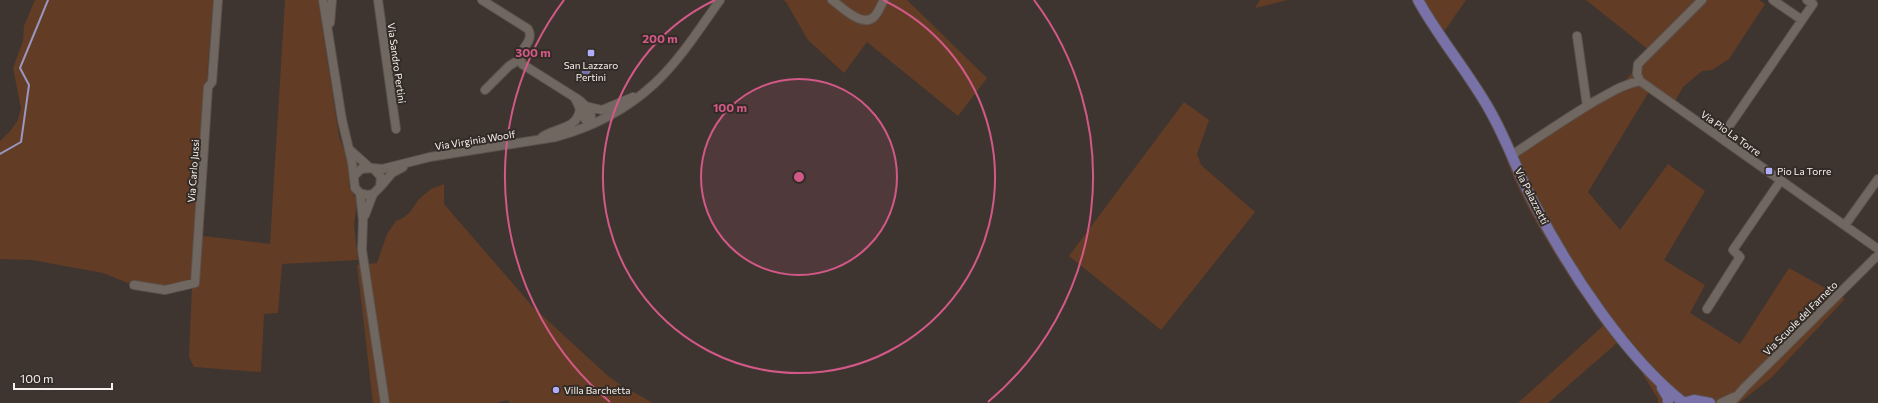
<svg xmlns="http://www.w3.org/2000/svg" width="1878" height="403" font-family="Commissioner,sans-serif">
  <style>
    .green { fill: #633c25 }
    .water { fill: #7171ab; stroke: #9997bf }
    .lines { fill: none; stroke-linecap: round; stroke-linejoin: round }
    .stream { stroke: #9997bf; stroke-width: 2 }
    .minor-casing { stroke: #5b534f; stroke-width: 10 }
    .major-casing { stroke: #5b534f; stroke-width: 12 }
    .minor { stroke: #716761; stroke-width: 8 }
    .major { stroke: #7872a8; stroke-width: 10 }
    .ring { fill: none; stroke: #d25987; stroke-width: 2 }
    .poi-dot { fill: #aeaefb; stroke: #332b26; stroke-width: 1.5 }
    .labels { text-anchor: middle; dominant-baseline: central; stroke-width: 4; stroke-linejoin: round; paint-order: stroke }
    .street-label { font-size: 10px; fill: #f6f1ed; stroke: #332b26 }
    .poi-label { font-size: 10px; fill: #f6f1ed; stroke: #332b26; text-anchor: start }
    .centre { fill: #d25987; stroke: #332b26; stroke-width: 2 }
    .ring-label { font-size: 12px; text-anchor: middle; font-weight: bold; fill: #d25987; stroke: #332b26; stroke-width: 4; stroke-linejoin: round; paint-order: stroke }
  </style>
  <rect width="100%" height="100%" fill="#3e3530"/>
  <path class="green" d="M35,0H213L195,235L270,244L285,0H318L339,136L350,168L349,186L357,201L354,225L358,260L282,264L278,313L264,314L261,372L194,367L189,357L192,287H138L103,273L32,260L0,259V141L11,130L18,120L21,108L13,68L23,41L24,26Z
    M783,0H907L987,78L958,116L867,42L844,73L808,40L786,2Z
    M1260,0H1288L1255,8Z
    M1412,0H1466L1441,36Z
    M1586,0H1759L1765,4L1729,59L1712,70L1702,71L1683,87L1673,105L1650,90L1588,192L1620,230L1668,164L1705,191L1664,260L1705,285L1690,313L1740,344L1789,268L1845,299L1772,377L1739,403H1658V399L1639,368L1617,343L1548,403H1518L1603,326C1567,274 1529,219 1506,159L1626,80L1650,51Z
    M1184,102L1209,120L1197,154L1201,165L1255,212L1161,330L1069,256Z
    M444,184V204L533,307L608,376L621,385L653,403H510L508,400L496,403H373L357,265L377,263L387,234L396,221L403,218L410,212L419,199L431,189Z"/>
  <path class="water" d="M585,68L590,71L583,82L578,79Z"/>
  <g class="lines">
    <path class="stream" d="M0,154L21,142L29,85L20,68L48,0"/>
    <defs>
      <path id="minor" d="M323,0L342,120L352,162L355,188L360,193L367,195L373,194L380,187L381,177L373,168L361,169L355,175
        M378,0L396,129
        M482,0L528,29C534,39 524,46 520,55L522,64L579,100C587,106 593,114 591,124C582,121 580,105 574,97
        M832,0C842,7 862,28 874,17C878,13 881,5 884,0
        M1773,0L1802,20
        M330,23L332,0
        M1577,36L1587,106
        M1640,81L1637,74L1638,64L1702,0
        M485,90L509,66L520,59
        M585,106L602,110L633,97
        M542,137C556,127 579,130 580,107
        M1721,138L1813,4L1807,0
        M350,150L369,167
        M1512,155C1540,136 1567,118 1595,101C1610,93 1623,84 1640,81L1878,249
        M373,168L382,169L430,157L556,137C592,127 627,109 654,84C680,60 700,28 720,0
        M381,186L392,173L403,167
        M360,193L363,220L362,250L385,403
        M365,215L373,194
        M1845,225L1878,179
        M134,285L165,290L195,283L208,87L212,82L218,0
        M1707,309L1740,257L1733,250L1781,180
        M1721,403L1734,397
        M1731,403L1745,387L1878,255"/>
      <path id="major" d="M1418,0C1439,38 1468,72 1489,109C1507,140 1518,174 1535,205C1569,270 1626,358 1684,403
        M1662,388L1668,398V403
        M1683,403L1694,400L1710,403"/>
    </defs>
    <use href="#minor" class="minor-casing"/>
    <use href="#major" class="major-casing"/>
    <use href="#minor" class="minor"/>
    <use href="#major" class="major"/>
  </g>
  <circle cx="799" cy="177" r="98" fill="#d25987" fill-opacity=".12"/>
  <g class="ring">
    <circle cx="799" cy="177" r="98"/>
    <path d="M883 0A196 196 0 1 1 715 0"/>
    <path d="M610 402A294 294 0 0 1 564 0M1034 0A294 294 0 0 1 988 402"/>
  </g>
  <g class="poi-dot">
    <rect x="587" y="49" width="8" height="8" rx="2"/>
    <rect x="1765" y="167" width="8" height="8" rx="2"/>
    <circle cx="556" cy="390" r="4"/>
  </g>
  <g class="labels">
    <g class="street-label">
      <text transform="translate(397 63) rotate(82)">Via Sandro Pertini</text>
      <text transform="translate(1731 133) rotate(35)">Via Pio La Torre</text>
      <text transform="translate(475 140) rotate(-9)">Via Virginia Woolf</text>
      <text transform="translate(193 171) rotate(-86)">Via Carlo Jussi</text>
      <text transform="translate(1532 196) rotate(63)">Via Palazzetti</text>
      <text transform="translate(1800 318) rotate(-45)">Via Scuole del Farneto</text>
    </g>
    <g class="poi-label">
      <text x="591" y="65" text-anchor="middle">San Lazzaro<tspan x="591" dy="12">Pertini</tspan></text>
      <text x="1777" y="171">Pio La Torre</text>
      <text x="564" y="390">Villa Barchetta</text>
    </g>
  </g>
  <circle cx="799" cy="177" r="6" class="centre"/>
  <g class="ring-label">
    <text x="660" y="43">200 m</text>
    <text x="533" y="57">300 m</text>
    <text x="730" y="112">100 m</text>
  </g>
  <path d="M14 383v6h98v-6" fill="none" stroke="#f6f1ed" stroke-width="2"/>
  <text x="20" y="383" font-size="12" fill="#f6f1ed" stroke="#332b26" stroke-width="3" paint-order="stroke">100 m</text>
</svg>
